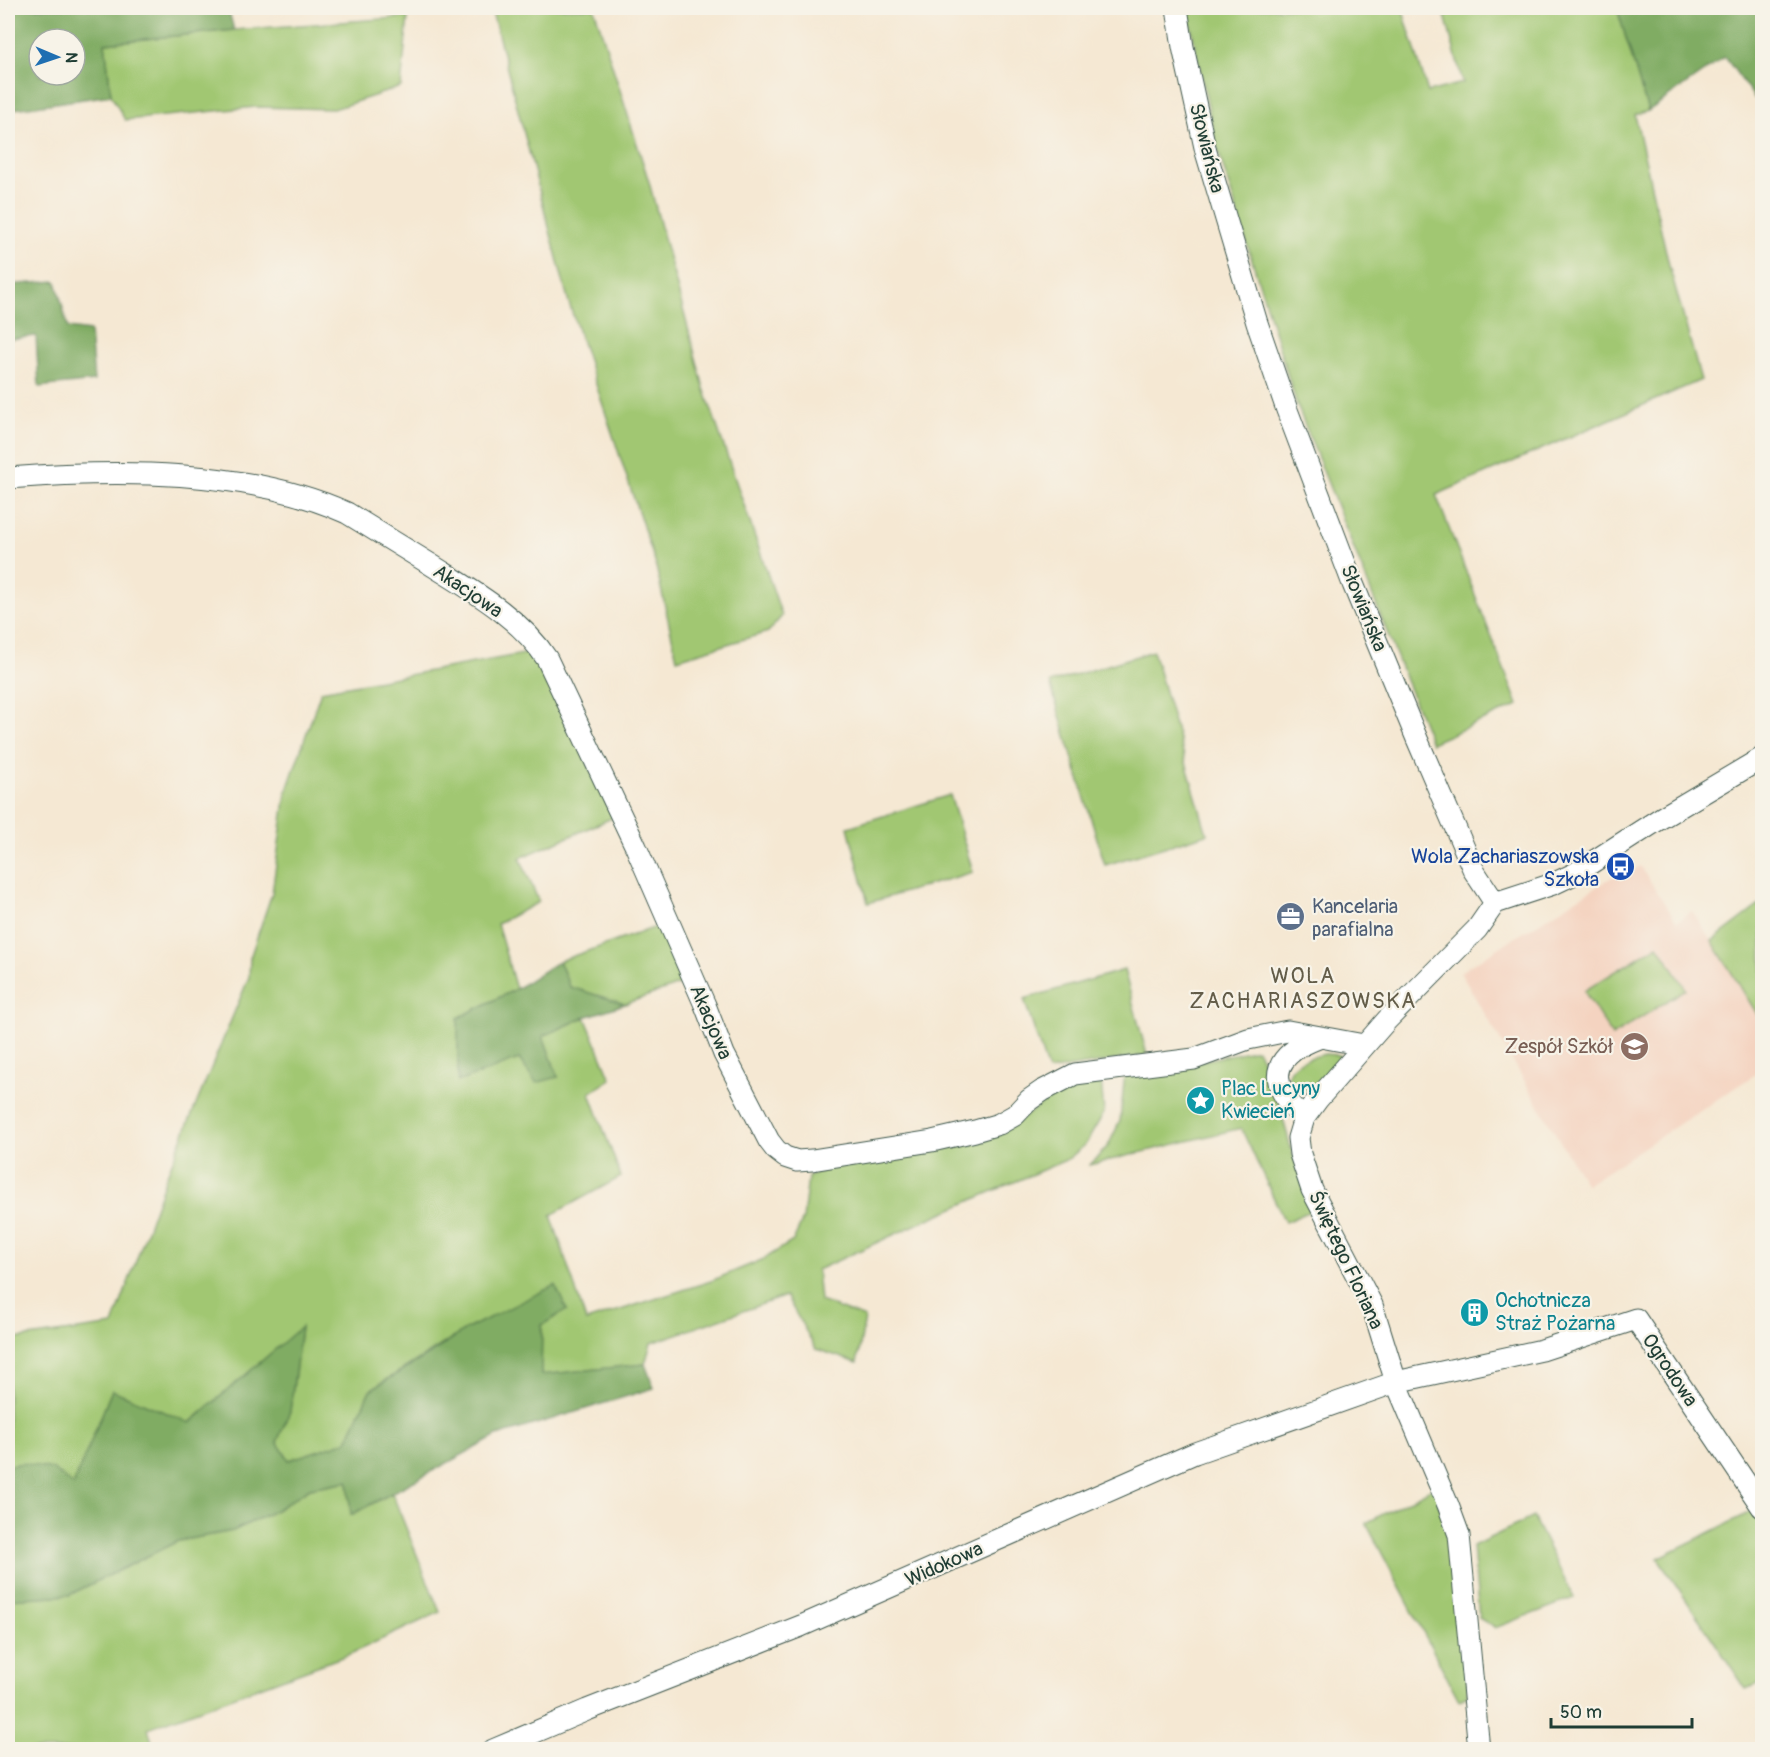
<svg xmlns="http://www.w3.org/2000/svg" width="1770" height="1757" font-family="Pangolin,sans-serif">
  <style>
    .built { fill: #f4d3c0 }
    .green { fill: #a1c772; stroke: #608253; stroke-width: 1.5 }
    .forest { fill: #80ac64; stroke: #50744c; stroke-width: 1.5; fill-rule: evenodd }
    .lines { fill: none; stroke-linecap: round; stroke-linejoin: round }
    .minor-casing { stroke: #3f574c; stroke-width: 23 }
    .minor { stroke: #fff; stroke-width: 21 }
    .labels { text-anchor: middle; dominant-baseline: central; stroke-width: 4.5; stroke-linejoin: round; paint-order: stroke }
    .street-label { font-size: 20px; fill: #1f3d34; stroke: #f7f3e8 }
    .transit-label { font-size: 20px; fill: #164399; stroke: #f7f3e8; text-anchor: end }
    .service-label { font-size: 20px; fill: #4e5e75; stroke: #f7f3e8; text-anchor: start }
    .education-label { font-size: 20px; fill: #785e54; stroke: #f7f3e8; text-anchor: end }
    .culture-label { font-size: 20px; fill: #0d838f; stroke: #f7f3e8; text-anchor: start }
    .quarter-label { font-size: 22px; letter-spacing: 1.5px; fill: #625c48; stroke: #f7f3e8 }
  </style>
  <rect width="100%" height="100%" fill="#f7f3e8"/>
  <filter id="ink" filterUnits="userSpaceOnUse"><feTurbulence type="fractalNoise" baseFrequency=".0167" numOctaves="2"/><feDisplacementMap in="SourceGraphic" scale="12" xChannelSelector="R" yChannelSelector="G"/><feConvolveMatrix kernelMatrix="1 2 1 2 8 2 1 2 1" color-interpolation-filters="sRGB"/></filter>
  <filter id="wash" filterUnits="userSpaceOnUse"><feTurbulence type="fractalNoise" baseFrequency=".008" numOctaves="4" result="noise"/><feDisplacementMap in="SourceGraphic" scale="24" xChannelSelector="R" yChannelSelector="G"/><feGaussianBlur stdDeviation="1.35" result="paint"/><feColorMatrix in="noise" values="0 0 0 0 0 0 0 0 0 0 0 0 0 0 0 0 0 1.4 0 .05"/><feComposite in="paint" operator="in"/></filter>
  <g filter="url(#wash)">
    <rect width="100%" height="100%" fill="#f5e8d3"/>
    <path class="built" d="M1640,866L1677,922L1692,911L1712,941L1762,1022V1070L1586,1185L1460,972L1612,877L1631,872Z"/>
    <path class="green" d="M491,8H594L649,182L704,388L782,616L768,632L677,659L655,562L569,303Z
      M1187,8H1402L1428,92L1463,83L1443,8H1617L1648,111L1635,115L1669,265L1701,380L1436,495L1518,705L1431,743L1297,405L1216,144Z
      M408,17L401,87L334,109L256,107L125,120L111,95L105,43L234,30Z
      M1153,651L1207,834L1105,865L1050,683Z
      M534,652L614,817L520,858L539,902L497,924L516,989L458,1018L520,1058L558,1077L543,1036L585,1017L611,1079L590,1093L621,1177L551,1215L586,1321L711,1281L764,1259L793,1241L803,1219L808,1177L828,1168L972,1144L1010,1127L1054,1095L1101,1079L1104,1113L1085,1145L1068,1159L928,1219L817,1270L820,1301L865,1318L857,1363L816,1349L786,1296L651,1343L645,1364L541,1375L542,1325L555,1286L465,1330L370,1390L347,1441L289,1461L277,1442L290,1411L301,1328L189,1423L112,1390L73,1486L23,1463L8,1466V1340L113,1325L166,1177L249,977L250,958L272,893L286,793L321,691Z
      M950,795L973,872L868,903L848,827Z
      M1762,903V1022L1712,941Z
      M662,925L687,982L625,1004L570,987L559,961Z
      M1658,945L1686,989L1612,1036L1584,991Z
      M1124,970L1147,1055L1048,1071L1024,999Z
      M1257,1049L1273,1083L1293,1155L1313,1210L1285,1222L1241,1128L1090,1165L1108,1146L1120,1121L1125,1072L1211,1059Z
      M1325,1054L1339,1055L1340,1060C1328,1074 1315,1097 1294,1087L1288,1076C1294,1059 1310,1058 1325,1054Z
      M348,1481L351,1515L392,1493L440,1612L350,1654L148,1728L154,1749L8,1750V1599L69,1595L178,1541L233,1531L276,1510L310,1488Z
      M1434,1487L1450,1540L1469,1696L1459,1700L1366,1523Z
      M1757,1509L1762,1518V1682L1746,1689L1658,1558Z
      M1533,1517L1574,1598L1495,1628L1479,1618L1473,1546Z"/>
    <path class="forest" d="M8,8H228L234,30L105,43L111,95L8,110ZM39,39H75V75H39Z
      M1617,8H1762V108L1725,57L1648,111Z
      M56,281L68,328L90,331L94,381L39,387L36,336L11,339L8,318V285Z
      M559,961L570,987L625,1004L585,1017L543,1036L558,1077L536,1083L519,1059L458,1082V1018L516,989Z
      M555,1285L567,1310L542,1325L541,1375L645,1364L654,1388L497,1436L351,1515L348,1481L310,1488L276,1510L233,1531L178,1541L69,1595L8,1599V1466L23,1463L52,1469L73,1485L112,1390L190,1423L301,1327L290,1411L277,1442L289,1460L347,1441L370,1390L428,1355L465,1330Z"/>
  </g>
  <g filter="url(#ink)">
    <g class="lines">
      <defs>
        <path id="minor" d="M1177,8L1183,47L1206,152L1257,323L1287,410L1353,584L1417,739L1474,871L1495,903
          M8,478C115,470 248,468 347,513C375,530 402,547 430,564C471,590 520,617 547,659L636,847L705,1005L724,1054L769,1141L776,1150L785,1157L797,1161L812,1160L932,1141L975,1131L999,1124L1015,1115L1029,1100L1042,1091L1075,1074L1194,1059L1248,1039L1288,1031L1364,1045
          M1495,903L1553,884L1574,874L1661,818L1762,758
          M1304,1118C1288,1106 1269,1080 1284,1060C1293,1048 1308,1042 1321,1037
          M493,1750L587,1710L801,1626L1195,1453L1396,1382L1542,1350L1636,1319L1762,1507
          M1479,1750L1459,1535L1448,1505L1396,1382L1372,1305L1312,1190L1300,1154L1298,1138L1304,1118L1318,1099L1387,1020L1477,929L1495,903"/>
      </defs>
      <use href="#minor" class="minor-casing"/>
      <use href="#minor" class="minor"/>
    </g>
  </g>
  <defs>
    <symbol id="bus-disc" viewBox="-11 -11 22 22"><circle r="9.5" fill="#1a4fb4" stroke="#f7f3e8"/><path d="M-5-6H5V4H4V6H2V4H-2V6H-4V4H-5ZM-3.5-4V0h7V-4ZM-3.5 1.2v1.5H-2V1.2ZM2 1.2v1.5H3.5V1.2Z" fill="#fff"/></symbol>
    <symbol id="office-disc" viewBox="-11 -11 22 22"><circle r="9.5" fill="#5c6f8a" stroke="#f7f3e8"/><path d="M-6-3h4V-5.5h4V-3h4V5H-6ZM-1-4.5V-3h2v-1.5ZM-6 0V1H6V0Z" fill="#fff"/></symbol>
    <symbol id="school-disc" viewBox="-11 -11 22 22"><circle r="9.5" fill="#8d6e63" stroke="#f7f3e8"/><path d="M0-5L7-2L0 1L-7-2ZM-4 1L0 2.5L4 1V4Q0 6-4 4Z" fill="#fff"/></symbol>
    <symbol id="sight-disc" viewBox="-11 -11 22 22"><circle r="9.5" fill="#0f9aa8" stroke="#f7f3e8"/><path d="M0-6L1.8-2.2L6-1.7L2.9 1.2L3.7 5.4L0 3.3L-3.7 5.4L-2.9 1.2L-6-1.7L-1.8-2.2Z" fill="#fff"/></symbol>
    <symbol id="building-disc" viewBox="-11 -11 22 22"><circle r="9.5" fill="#0f9aa8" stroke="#f7f3e8"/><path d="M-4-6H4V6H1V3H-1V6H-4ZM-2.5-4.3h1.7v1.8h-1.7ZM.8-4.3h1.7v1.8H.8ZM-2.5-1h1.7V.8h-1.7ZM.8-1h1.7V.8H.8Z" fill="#fff"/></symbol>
  </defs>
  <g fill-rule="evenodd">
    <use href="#bus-disc" x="1604" y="850" width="33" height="33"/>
    <use href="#office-disc" x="1274" y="900" width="33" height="33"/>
    <use href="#school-disc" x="1618" y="1030" width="33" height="33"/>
    <use href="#sight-disc" x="1184" y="1084" width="33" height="33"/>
    <use href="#building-disc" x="1458" y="1296" width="33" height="33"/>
  </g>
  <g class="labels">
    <g class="street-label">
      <text transform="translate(1207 148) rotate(76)">Słowiańska</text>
      <text transform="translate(468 591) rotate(34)">Akacjowa</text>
      <text transform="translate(1364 608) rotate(68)">Słowiańska</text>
      <text transform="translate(711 1022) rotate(67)">Akacjowa</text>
      <text transform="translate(1346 1260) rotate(65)">Świętego Floriana</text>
      <text transform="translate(1670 1370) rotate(56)">Ogrodowa</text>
      <text transform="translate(944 1564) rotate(-24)">Widokowa</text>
    </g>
    <g class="transit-label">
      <text x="1599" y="856">Wola Zachariaszowska<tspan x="1599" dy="23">Szkoła</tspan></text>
    </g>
    <g class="service-label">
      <text x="1312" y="906">Kancelaria<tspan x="1312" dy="23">parafialna</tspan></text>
    </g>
    <g class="education-label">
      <text x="1613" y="1046">Zespół Szkół</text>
    </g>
    <g class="culture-label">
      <text x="1221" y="1088">Plac Lucyny<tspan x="1221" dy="23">Kwiecień</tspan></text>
      <text x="1495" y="1300">Ochotnicza<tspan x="1495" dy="23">Straż Pożarna</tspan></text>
    </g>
    <g class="quarter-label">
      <text x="1303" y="976">WOLA<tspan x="1303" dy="25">ZACHARIASZOWSKA</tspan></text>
    </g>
  </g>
  <rect width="1770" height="1757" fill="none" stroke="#f7f3e8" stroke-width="30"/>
  <g transform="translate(57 57) rotate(92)"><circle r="28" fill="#f7f3e8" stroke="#a1aaa0" stroke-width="1.5"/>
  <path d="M0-4.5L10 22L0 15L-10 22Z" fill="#1f6fb2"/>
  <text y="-9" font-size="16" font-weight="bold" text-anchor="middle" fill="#1f3d34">N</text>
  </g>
  <path d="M1551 1718v9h141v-9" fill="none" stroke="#1f3d34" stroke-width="3"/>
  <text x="1560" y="1718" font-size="18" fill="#1f3d34" stroke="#f7f3e8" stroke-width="4.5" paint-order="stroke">50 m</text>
</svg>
